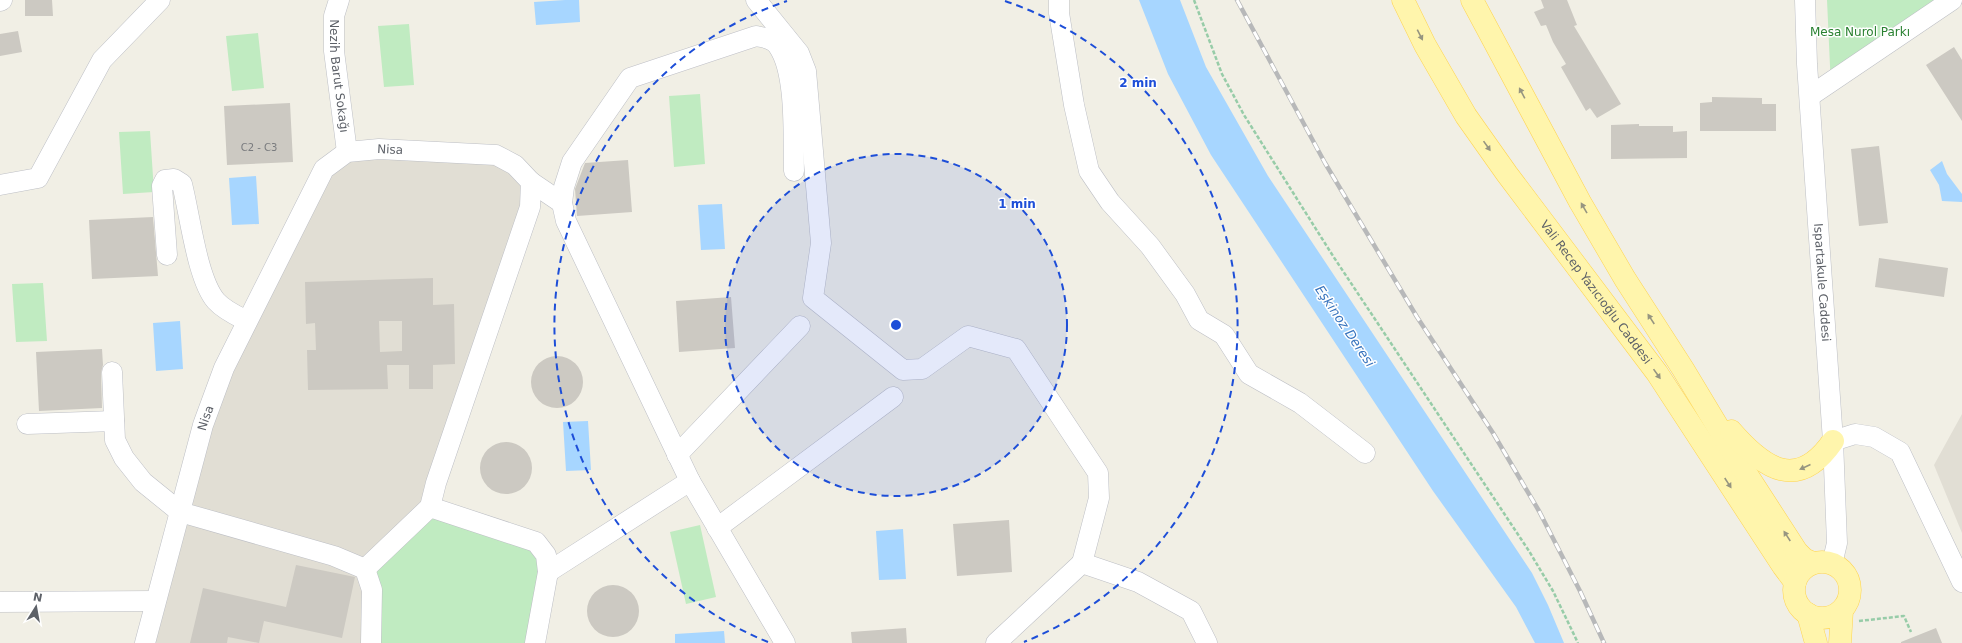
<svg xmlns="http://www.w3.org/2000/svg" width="1962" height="643" font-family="'DejaVu Sans',sans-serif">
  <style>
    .education { fill: #e1ded4 }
    .green { fill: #c0ebc1 }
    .water { fill: #a7d6ff }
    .building { fill: #ccc9c2; fill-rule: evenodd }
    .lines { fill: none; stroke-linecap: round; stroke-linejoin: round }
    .minor-casing { stroke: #bdbfc5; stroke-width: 21 }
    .major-casing { stroke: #ffd450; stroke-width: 23 }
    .path { stroke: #97cca8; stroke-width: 2.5; stroke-dasharray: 4 2; stroke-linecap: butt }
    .minor { stroke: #fff; stroke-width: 20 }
    .major { stroke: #fff5ac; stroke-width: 22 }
    .rail-casing { stroke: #b7b8b9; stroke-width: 4.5 }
    .rail { stroke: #fff; stroke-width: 3; stroke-dasharray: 9; stroke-linecap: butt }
    .oneway { fill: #969580 }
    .ring { fill: none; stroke: #1d4ed8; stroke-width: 2; stroke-dasharray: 7 5 }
    .labels { text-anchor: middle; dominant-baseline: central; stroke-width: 3; stroke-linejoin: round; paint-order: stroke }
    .number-label { font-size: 10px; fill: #797b7e }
    .park-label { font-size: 12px; fill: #2a8131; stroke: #fff }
    .street-label { font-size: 12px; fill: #5d6168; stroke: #fff }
    .water-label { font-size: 13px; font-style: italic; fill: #3874be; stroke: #fff }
    .centre { fill: #1d4ed8; stroke: #fff; stroke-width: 2 }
    .ring-label { font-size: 12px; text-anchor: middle; font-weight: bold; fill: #1d4ed8; stroke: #fff; stroke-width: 3; stroke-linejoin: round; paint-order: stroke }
  </style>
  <rect width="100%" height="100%" fill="#f1efe5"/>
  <path class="education" d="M347,152L515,165L530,207L371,643H145L203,425L310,195Z
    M1962,414V533L1934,465Z"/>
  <path class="green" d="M1827,0H1962V3L1831,88Z
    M409,24L414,85L384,87L378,26Z
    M258,33L264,88L232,91L226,36Z
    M700,94L705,164L674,167L669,96Z
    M150,131L154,192L123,194L119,132Z
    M43,283L47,341L16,342L12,284Z
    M430,507L546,555L535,643H371L365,569Z
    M700,525L716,597L686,604L670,532Z"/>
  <path class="water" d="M565,0H579L580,22L536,25L534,2Z
    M1139,0H1180L1206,67L1268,176L1532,573L1548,605L1564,643H1535L1516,607L1433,491L1211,155L1168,74Z
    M1942,161L1947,174L1962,194V202L1942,201L1939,185L1930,170Z
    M256,176L259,224L232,225L229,178Z
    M722,204L725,249L701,250L698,205Z
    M180,321L183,369L156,371L153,323Z
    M588,421L591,470L566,471L563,422Z
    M903,529L906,579L879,580L876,531Z
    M724,631L725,643H675V634Z"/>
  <path class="building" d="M25,0H52L53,16H25Z
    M1541,0H1567L1577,25L1574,26L1621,104L1597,118L1590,108L1586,111L1561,67L1566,64L1553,42L1546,25L1541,26L1534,12L1544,8Z
    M18,31L22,52L0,56V34Z
    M1954,47L1962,60V121L1926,65Z
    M1712,97L1762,98V104H1776V131H1700V103L1712,102Z
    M290,103L293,162L227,165L224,106Z
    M1639,124V126H1673V132L1687,131V158L1611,159V125Z
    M1879,146L1888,223L1859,226L1851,149Z
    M628,160L632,212L577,216L575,189L585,163Z
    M153,217L158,276L92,279L89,220Z
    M1879,258L1948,268L1944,297L1875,287Z
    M433,278V305L454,304L455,364L433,365V389H409V365H387L388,389L308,390L307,350H316L315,323L306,324L305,282ZM379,321H402V351L380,352Z
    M731,297L735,348L679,352L676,301Z
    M102,349L103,365L101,373L102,408L39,411L36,352Z
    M531 382a26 26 0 1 1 52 0a26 26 0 1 1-52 0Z
    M480 468a26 26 0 1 1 52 0a26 26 0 1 1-52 0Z
    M1009,520L1012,572L957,576L953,524Z
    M296,565L355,577L342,638L264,621L259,643L228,637L227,643H190L203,588L286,607Z
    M587 611a26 26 0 1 1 52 0a26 26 0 1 1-52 0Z
    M906,628L907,643H852L851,632Z
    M1936,628L1942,643H1901V642Z"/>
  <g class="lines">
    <defs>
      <g id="minor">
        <path id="s1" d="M339,0L334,16V51L347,152"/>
        <path d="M756,0L799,53L806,71L821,243L813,298L903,370L922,369L968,336L1016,349L1098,473L1099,498L1082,563"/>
        <path d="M1059,0V13L1074,105L1089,171L1110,202L1150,246L1185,294L1199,320L1224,335L1249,374L1300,403L1365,453"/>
        <path id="s2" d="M1805,0L1807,64L1833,441L1837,543L1832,564"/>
        <path d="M0,1L2,0"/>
        <path d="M1810,96L1952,0"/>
        <path d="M531,182L562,203"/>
        <path d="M0,185L38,178L102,60L160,0"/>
        <path d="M167,255L162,186L165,180L174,179L182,184C190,215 197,279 216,301C224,310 237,316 247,321"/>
        <path d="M112,372L115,440L124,458L143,482L180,512L334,556L365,569"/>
        <path d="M27,424L114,421"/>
        <path d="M1833,441L1855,434L1874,437L1900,452L1962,582"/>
        <path d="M677,455L800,326"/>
        <path d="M690,481L566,221L562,203L564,187L572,162L630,78L756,36C764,38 773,38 778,46C797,73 793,138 794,171"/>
        <path d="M430,507L536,542L546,555L548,572L535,643"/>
        <path d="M717,528L893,397"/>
        <path d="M365,569L372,590L371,643"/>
        <path d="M548,572L690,481L785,643"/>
        <path d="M0,602L155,601"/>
        <path id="s3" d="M145,643L203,425L224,368L324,169L347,152L379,149L496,155L515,165L531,182L530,207L436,483L430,507L365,569"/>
        <path d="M996,643L1082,563L1138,582L1191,611L1207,643"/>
      </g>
      <g id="major">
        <path id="s4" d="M1403,0L1425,45L1466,116L1507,174L1657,373L1783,566L1795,582"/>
        <path d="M1472,0L1580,202L1625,279L1683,369L1742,467L1797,552L1804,559L1813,563"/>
        <path d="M1731,431C1764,469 1798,492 1833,441"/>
        <circle cx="1822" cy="590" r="28"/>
        <path d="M1808,614L1816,643"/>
        <path d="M1840,643L1842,610"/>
      </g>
    </defs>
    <use href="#minor" class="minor-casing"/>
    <use href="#major" class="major-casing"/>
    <path class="path" d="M1194,0L1222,74L1244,115L1333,256L1529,551L1553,591L1578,643
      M1859,621L1904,616L1911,632"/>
    <use href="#minor" class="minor"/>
    <use href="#major" class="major"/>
    <defs>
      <path id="rail" d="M1237,0L1325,163L1417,317L1493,433L1539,511L1580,591L1604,643"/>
    </defs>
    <use href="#rail" class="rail-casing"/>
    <use href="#rail" class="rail"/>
  </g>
  <defs><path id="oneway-solid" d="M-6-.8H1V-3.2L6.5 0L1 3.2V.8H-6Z"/></defs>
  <g class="oneway">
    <use href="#oneway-solid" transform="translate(1420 35) rotate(63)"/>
    <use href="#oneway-solid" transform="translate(1522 93) rotate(-118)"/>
    <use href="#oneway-solid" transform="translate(1487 146) rotate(55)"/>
    <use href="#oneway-solid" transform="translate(1584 208) rotate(-120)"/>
    <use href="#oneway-solid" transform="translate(1651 319) rotate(-123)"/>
    <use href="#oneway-solid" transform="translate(1657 374) rotate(55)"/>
    <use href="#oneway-solid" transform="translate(1805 467) rotate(156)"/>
    <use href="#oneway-solid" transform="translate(1728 483) rotate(57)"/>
    <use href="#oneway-solid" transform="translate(1787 536) rotate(-123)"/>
  </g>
  <circle cx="896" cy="325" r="171" fill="#1d4ed8" fill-opacity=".12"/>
  <g class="ring">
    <circle cx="896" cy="325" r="171"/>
    <path d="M768 642A342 342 0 0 1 787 1M1005 1A342 342 0 0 1 1024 642"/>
  </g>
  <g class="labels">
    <g class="number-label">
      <text x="259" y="147">C2 - C3</text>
    </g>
    <g class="park-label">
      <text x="1860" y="32">Mesa Nurol Parkı</text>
    </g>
    <g class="street-label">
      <text stroke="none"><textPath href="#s1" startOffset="77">Nezih Barut Sokağı</textPath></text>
      <text stroke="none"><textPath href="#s3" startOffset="581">Nisa</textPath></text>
      <text stroke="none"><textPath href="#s2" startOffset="283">Ispartakule Caddesi</textPath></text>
      <text stroke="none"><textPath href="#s4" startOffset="351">Vali Recep Yazıcıoğlu Caddesi</textPath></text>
      <text stroke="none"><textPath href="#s3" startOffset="233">Nisa</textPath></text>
    </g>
    <g class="water-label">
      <text transform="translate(1345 326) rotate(56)">Eşkinoz Deresi</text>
    </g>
  </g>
  <circle cx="896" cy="325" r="6" class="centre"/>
  <g class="ring-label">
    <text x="1138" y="87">2 min</text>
    <text x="1017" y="208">1 min</text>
  </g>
  <g transform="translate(36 607) rotate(11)" stroke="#ffffff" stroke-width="3" paint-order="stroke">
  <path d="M0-3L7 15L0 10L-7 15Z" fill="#5d6168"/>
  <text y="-6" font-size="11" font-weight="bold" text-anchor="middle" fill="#5d6168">N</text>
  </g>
</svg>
